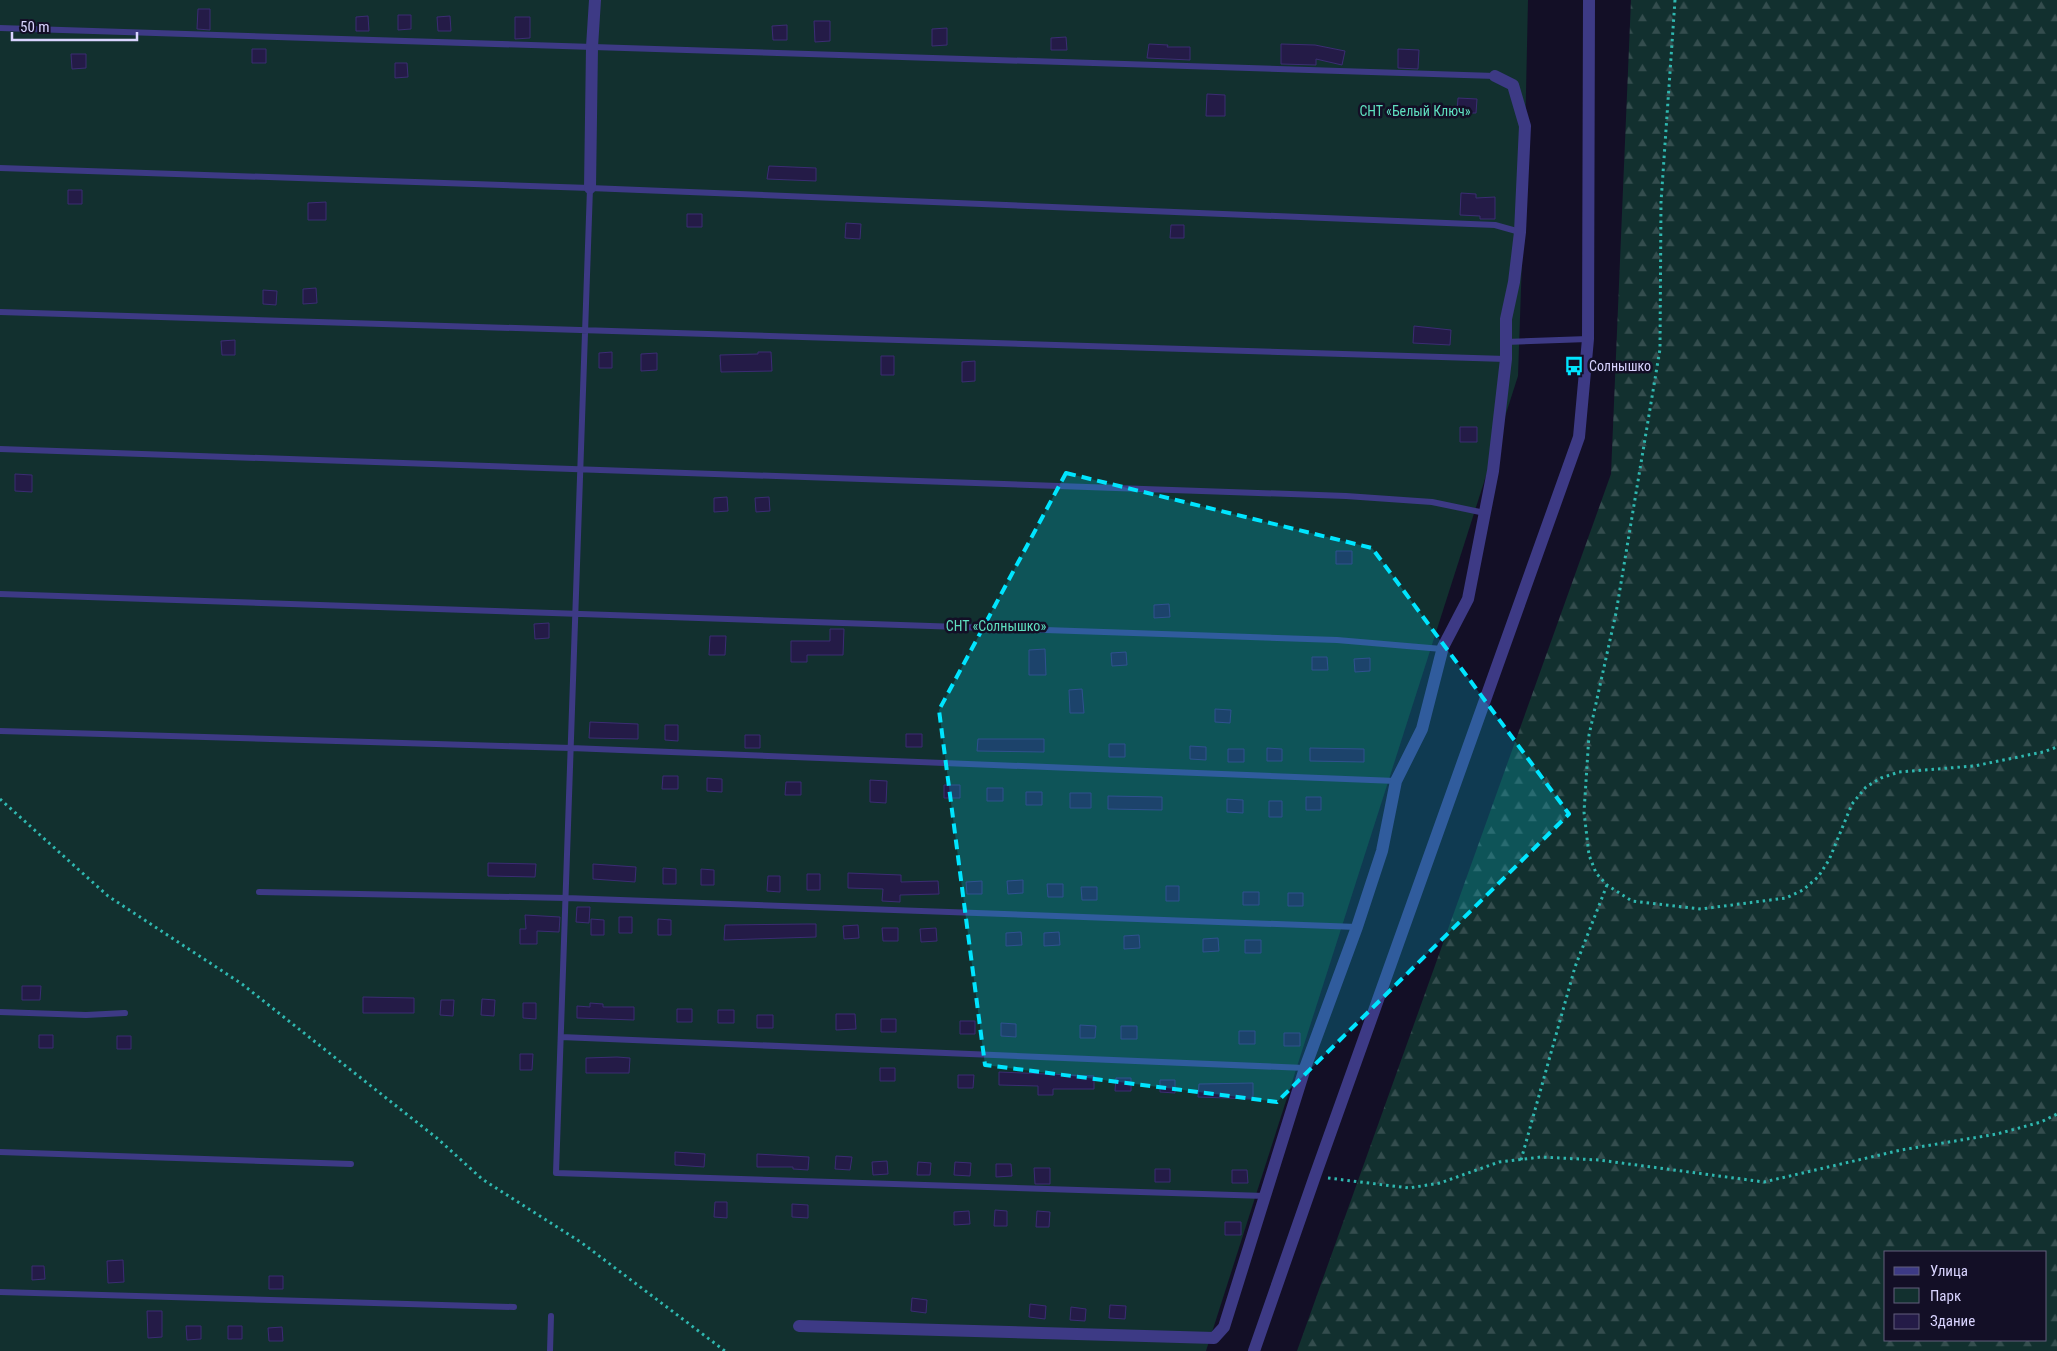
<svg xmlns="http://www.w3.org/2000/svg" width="2057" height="1351" font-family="'Roboto Condensed',sans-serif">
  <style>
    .green { fill: #12302f }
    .forest { fill: url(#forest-firs); fill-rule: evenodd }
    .building { fill: #241b47; stroke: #3b2d73 }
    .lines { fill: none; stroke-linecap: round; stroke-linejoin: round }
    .path { stroke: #2fb8b0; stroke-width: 3; stroke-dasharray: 2.5 4; stroke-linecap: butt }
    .service { stroke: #3d3a85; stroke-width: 6 }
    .minor { stroke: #3d3a85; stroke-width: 12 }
    .marked { fill: #00e5ff; fill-opacity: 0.2; stroke: #00e5ff; stroke-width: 4; stroke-dasharray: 10 6; stroke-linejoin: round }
    .labels { text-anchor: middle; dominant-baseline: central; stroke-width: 5; stroke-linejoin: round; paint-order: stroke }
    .park-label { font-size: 14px; fill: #5fe0c0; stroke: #130f26 }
    .poi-label { font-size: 14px; fill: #d9d4ff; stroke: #130f26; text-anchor: start }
  </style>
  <defs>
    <pattern id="forest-firs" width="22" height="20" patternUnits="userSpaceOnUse" patternTransform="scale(1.25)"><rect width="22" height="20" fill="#12302f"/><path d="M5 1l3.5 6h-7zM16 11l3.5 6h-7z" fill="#344d4e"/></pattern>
  </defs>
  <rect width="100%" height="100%" fill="#130f26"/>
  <path class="green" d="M0,0H1528L1523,231L1518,376L1206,1351H0Z"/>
  <path class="forest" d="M1631,0H2057V1351H1297L1611,474ZM1886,1252H2046V1340H1886Z"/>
  <path class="building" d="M198,9H210V30L197,29Z
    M398,15H411V29L398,30Z
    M368,16L369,31H356V17Z
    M450,16L451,31H438L437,17Z
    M515,17H530V38L515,39Z
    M814,21H830V41L815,42Z
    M787,25V40H773L772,26Z
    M947,28V45L932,46V29Z
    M1066,37L1067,50H1051V38Z
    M1149,44L1168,45L1167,47H1190V60L1147,58Z
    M1281,44L1315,45L1345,51L1342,65L1316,59V65L1281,64Z
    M252,49H266V63H252Z
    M1398,49L1419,50L1418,69L1398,68Z
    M71,54H86V68L72,69Z
    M395,63H407L408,77L395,78Z
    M1207,94L1225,95V116H1206Z
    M1458,98L1477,99L1476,113H1457Z
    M769,166L816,168V181L767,179Z
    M68,190H82V204H68Z
    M1461,193L1476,194V198L1495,197V219H1480V216L1460,215Z
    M326,202V220H308V203Z
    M687,214H702V227H687Z
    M846,223L861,224L860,239L845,238Z
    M1171,225H1184V238H1170Z
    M316,288L317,303L303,304V289Z
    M263,290L277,291L276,305L263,304Z
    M1414,326L1451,330L1450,345L1413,343Z
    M235,340V355H222L221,341Z
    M612,352V368H599V353Z
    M758,352H771L772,371L721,372L720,355L758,354Z
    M657,353V370L641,371V354Z
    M881,356H894V375H881Z
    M975,361V381L962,382V362Z
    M1460,427H1477V442H1460Z
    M15,474L32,475V492L15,491Z
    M727,497L728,511L714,512V498Z
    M769,497L770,511L756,512L755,498Z
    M1336,551H1352V564H1336Z
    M1169,604L1170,617L1154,618V605Z
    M549,623V638L535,639L534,624Z
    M830,629H844L843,655H807V662H791V641H830Z
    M710,636H726L725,655H709Z
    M1045,649L1046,675H1029V650Z
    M1126,652L1127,665L1112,666L1111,653Z
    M1312,657H1327L1328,670H1312Z
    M1370,658V671L1355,672L1354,659Z
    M1082,689L1084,713H1070L1069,690Z
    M1215,709L1231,710L1230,723L1215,722Z
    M590,722L638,724V739L589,738Z
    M665,725H678V741L665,740Z
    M906,734H922V747H906Z
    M745,735H760V748H745Z
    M978,739H1044V752L977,751Z
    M1109,744H1125V757H1109Z
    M1190,746L1206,747V760L1190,759Z
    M1267,748L1282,749V761H1267Z
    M1310,748L1364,749V762L1310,761Z
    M1228,749H1244V762H1228Z
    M663,776H678V789H662Z
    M707,778L722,779V792L707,791Z
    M870,780L887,781L886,803L870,802Z
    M786,782H801V795H785Z
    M944,785H960V798H944Z
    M987,788H1003V801H987Z
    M1026,792H1042V805H1026Z
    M1070,793H1091V808H1070Z
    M1108,796L1162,797V810L1108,809Z
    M1306,797H1321V810H1306Z
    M1227,799L1243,800V813L1227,812Z
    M1269,801H1282V817H1269Z
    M488,863L536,864L535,877L488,876Z
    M593,864L636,867L635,882L593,879Z
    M663,868L676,869V884H663Z
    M701,869L714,870V885H701Z
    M848,873L901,875V882L938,881L939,894L900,895V902L882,901L883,889L848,888Z
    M807,874H820V890H807Z
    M768,876H780V892L767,891Z
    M1023,880V893L1008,894L1007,881Z
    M982,881V894H967L966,882Z
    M1047,884H1063V897H1048Z
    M1166,886H1179V901H1166Z
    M1081,887H1097V900H1082Z
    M1243,892H1259V905H1243Z
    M1288,893H1303V906H1288Z
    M577,907H590L589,923L576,922Z
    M525,915L560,917L559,932L537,931V944H520V929H526Z
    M619,917H632V933H619Z
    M591,919L604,920V935H591Z
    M658,919L671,920V935H658Z
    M807,924H816V937L724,940L725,925Z
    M858,925L859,938L844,939L843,926Z
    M882,928H898V941H883Z
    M936,928L937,941L921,942L920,929Z
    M1021,932L1022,945L1006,946V933Z
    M1059,932L1060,945L1044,946V933Z
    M1139,935L1140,948L1124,949V936Z
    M1218,938L1219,951L1203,952V939Z
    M1245,940H1261V953H1245Z
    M22,986H41L40,1000H22Z
    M363,997L414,998V1013H363Z
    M482,999L495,1000L494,1016L481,1015Z
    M441,1000H454L453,1016L440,1015Z
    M523,1003H536V1019L523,1018Z
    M590,1003L603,1004V1007H634V1020L577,1018V1006L590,1007Z
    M677,1009H692V1022H677Z
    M718,1010H734V1023H718Z
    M836,1014H855L856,1029L836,1030Z
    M757,1015H773V1028H757Z
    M881,1019H896V1032H881Z
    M960,1021H975V1034H960Z
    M1001,1023L1016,1024V1037L1001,1036Z
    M1080,1025L1096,1026L1095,1038H1080Z
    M1121,1026H1137V1039H1121Z
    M1239,1031H1255V1044H1239Z
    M1284,1033H1300V1046H1284Z
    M39,1035H53V1048H39Z
    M117,1036H131V1049H117Z
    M520,1054H533L532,1070H520Z
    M617,1057L630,1058L629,1073H586V1058Z
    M880,1068H895V1081H880Z
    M999,1072L1094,1076V1089H1053V1095H1038V1086L999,1085Z
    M958,1075H974L973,1088H958Z
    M1116,1078H1131V1091H1115Z
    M1160,1080H1175V1093L1160,1092Z
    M1253,1083V1099L1198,1097L1199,1084Z
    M675,1152L705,1154L704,1167L675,1165Z
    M757,1154L809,1157L808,1170L793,1169V1167H757Z
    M836,1156L852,1157L850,1170L835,1169Z
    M887,1161L888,1174L873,1175L872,1162Z
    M918,1162L931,1163L930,1175H917Z
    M955,1162L971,1163L970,1176L954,1175Z
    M996,1164H1011L1012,1176L996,1177Z
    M1034,1168H1050V1184H1035Z
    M1155,1169H1170V1182H1155Z
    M1232,1170H1247L1248,1183H1232Z
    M715,1202H727V1218L714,1217Z
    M792,1204L808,1205V1218L792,1217Z
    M995,1210L1007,1211V1226H994Z
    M969,1211L970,1224L954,1225V1212Z
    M1037,1211L1050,1212L1049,1227H1036Z
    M1225,1222H1241V1235H1225Z
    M123,1260L124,1282L108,1283L107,1261Z
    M32,1266H44L45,1279L32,1280Z
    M269,1276H283V1289H269Z
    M912,1298L927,1300L926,1313L911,1311Z
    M1030,1304L1046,1306L1045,1319L1029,1317Z
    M1110,1305L1126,1306L1125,1319L1109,1318Z
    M1071,1307L1086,1309L1085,1321L1070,1320Z
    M147,1311H162V1337L148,1338Z
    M186,1326H201V1339L187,1340Z
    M228,1326H242V1339H228Z
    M282,1327L283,1341H269L268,1328Z"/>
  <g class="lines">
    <path class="path" d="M1675,0L1661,202L1660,349L1616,613L1589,735L1584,812L1589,855L1596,873L1607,885L1632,901L1701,909L1786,898L1803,890L1818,877L1829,860L1852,804L1866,787L1881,778L1899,772L1974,766L2043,752L2057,747
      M0,799L108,896L242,984L438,1139L482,1179L582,1243L725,1351
      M1521,1160L1575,967L1607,885
      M1328,1178L1409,1188L1440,1183L1499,1162L1541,1157L1599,1160L1764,1182L1901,1150L1997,1134L2041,1122L2057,1114"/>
    <path class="service" d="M0,28L1495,76
      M0,168L590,188L1495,225L1520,232
      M590,188L556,1173L1265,1196
      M0,312L1506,359
      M1505,342L1588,339
      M0,449L1346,496L1432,502L1485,513
      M0,594L1337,640L1442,649
      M0,731L571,748L1396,781
      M259,892L566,898L1357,927
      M0,1012L86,1015L125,1013
      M561,1037L1305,1068
      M0,1152L351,1164
      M0,1292L514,1307
      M550,1351L551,1316"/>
    <path class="minor" d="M590,188L592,47L595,0
      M799,1326L1214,1338L1224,1327L1305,1068L1357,927L1382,851L1396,781L1422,729L1443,647L1468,599L1493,471L1506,359V319L1514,282L1520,232L1525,126L1513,85L1495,76
      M1254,1351L1315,1176L1579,437L1588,339L1589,0"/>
  </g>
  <path class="marked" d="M1066,473L1372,548L1569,814L1277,1102L985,1065L939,710Z"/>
  <defs>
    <symbol id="bus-bare" viewBox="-9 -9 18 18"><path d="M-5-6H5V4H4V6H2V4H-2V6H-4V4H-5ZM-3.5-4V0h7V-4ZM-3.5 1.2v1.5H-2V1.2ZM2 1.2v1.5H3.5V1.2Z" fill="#00e5ff" stroke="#130f26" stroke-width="2.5" paint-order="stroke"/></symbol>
  </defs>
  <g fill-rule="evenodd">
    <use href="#bus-bare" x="1560" y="352" width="28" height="28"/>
  </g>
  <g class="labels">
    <g class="park-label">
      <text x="1415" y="111">СНТ «Белый Ключ»</text>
      <text x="996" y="626">СНТ «Солнышко»</text>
    </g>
    <g class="poi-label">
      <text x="1589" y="366">Солнышко</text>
    </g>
  </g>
  <rect x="1884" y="1251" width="162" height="90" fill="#130f26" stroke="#625e7d"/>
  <rect x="1894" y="1267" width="25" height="8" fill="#3d3a85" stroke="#625e7d"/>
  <text x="1930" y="1276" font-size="15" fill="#d9d4ff">Улица</text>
  <rect x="1894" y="1288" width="25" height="15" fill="#12302f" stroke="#625e7d"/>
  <text x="1930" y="1301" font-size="15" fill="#d9d4ff">Парк</text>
  <rect x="1894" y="1314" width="25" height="15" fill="#241b47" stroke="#625e7d"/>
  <text x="1930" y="1326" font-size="15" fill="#d9d4ff">Здание</text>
  <path d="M12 32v8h125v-8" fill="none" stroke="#d9d4ff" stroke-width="2.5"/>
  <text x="20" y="32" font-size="15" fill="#d9d4ff" stroke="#130f26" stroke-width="4" paint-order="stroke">50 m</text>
</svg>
